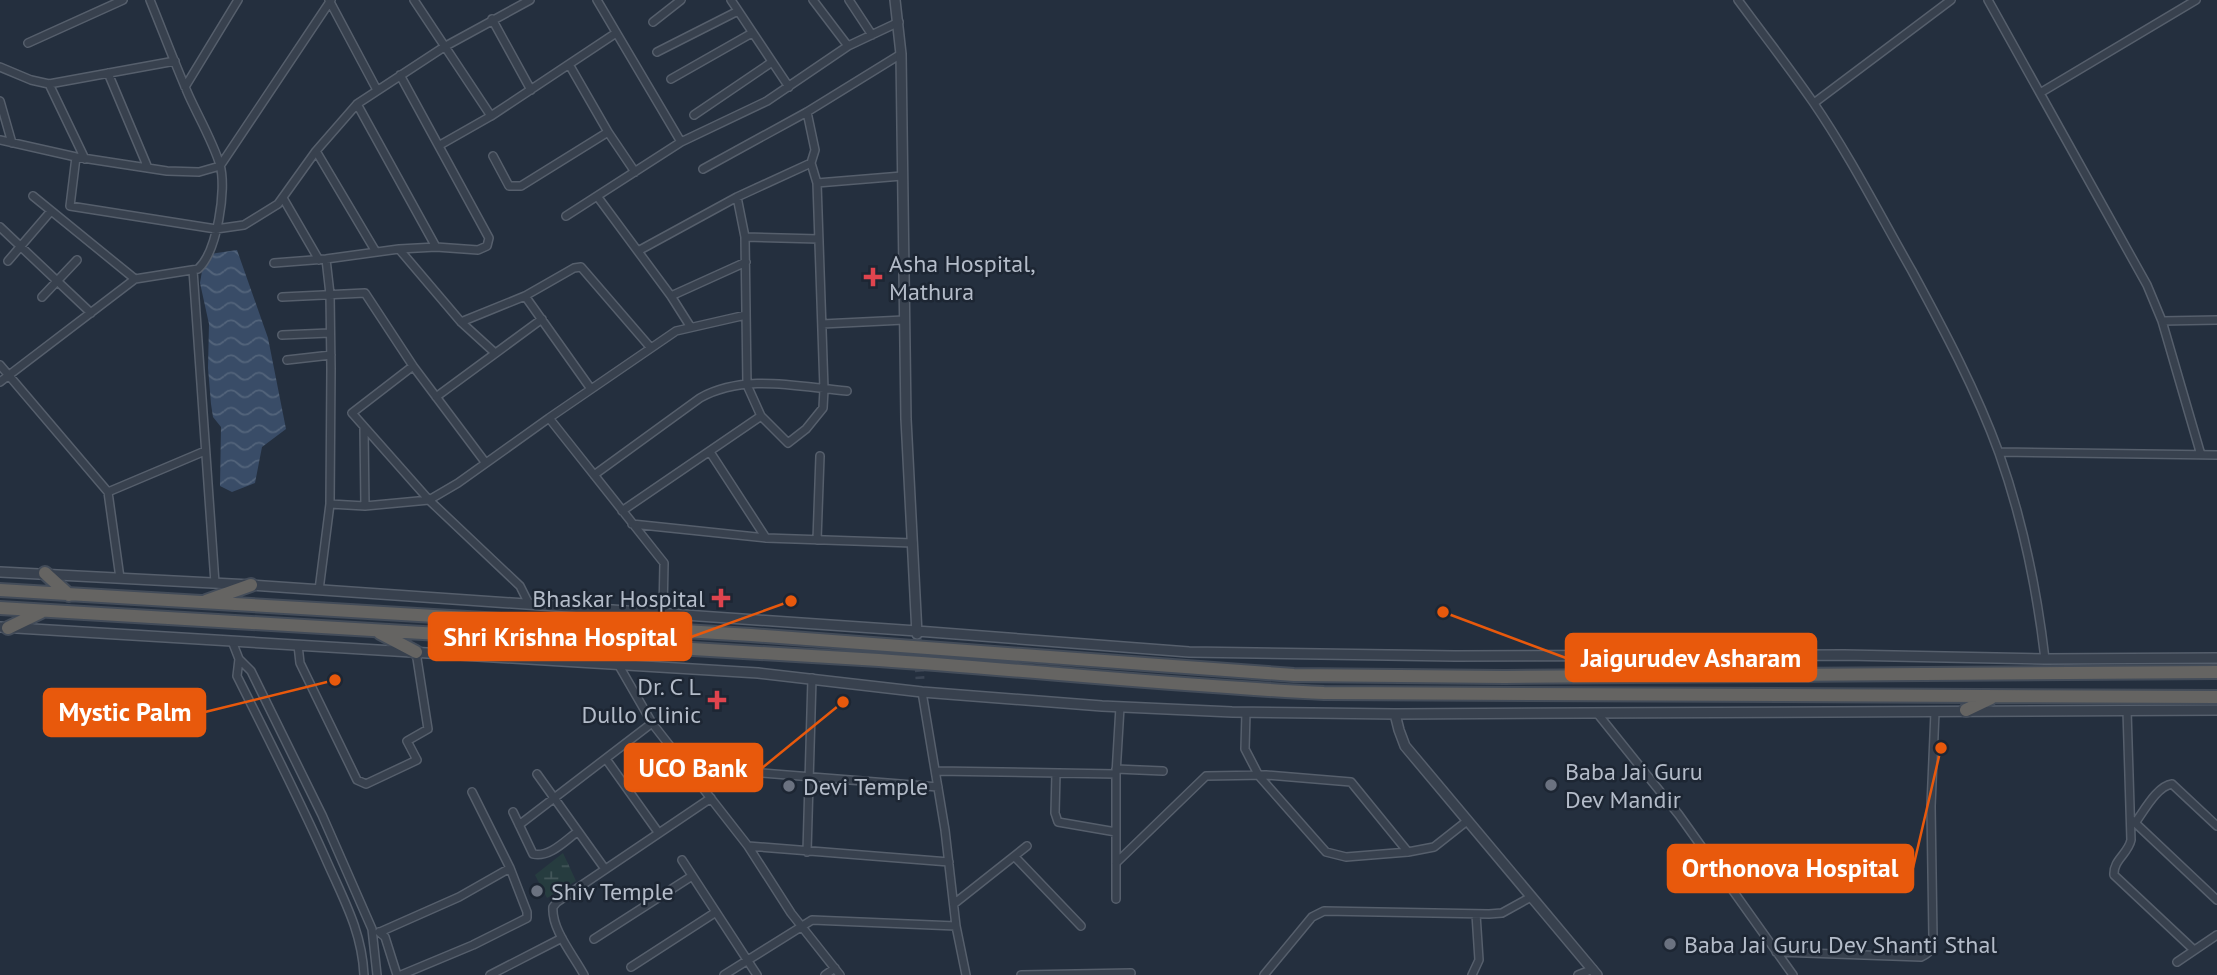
<svg xmlns="http://www.w3.org/2000/svg" width="2217" height="975" font-family="'PT Sans',sans-serif">
  <style>
    .wetland { fill: url(#wetland-marsh) }
    .water { fill: url(#water-waves) }
    .lines { fill: none; stroke-linecap: round; stroke-linejoin: round }
    .tertiary-tunnel { stroke: #3a4453; stroke-width: 9; stroke-dasharray: 9 4.5; stroke-linecap: butt }
    .minor-casing { stroke: #565f6c; stroke-width: 10 }
    .tertiary-casing { stroke: #565f6c; stroke-width: 12 }
    .trunk-casing { stroke: #434c59; stroke-width: 16 }
    .minor { stroke: #38414e; stroke-width: 7 }
    .tertiary { stroke: #38414e; stroke-width: 9 }
    .trunk { stroke: #656462; stroke-width: 12 }
    .health-dot { fill: #e0444e; stroke: #1d2633; stroke-width: 2.5 }
    .worship-dot { fill: #6b7280; stroke: #1d2633; stroke-width: 2.5 }
    .labels { text-anchor: middle; dominant-baseline: central; stroke-width: 5; stroke-linejoin: round; paint-order: stroke }
    .poi-label { font-size: 24px; fill: #b4bcc9; stroke: #1d2633; text-anchor: start }
    .leader { fill: none; stroke: #e8590c; stroke-width: 2.5 }
    .callout-dot { fill: #e8590c; stroke: #1d2633; stroke-width: 2.5 }
    .callout { fill: #e8590c; stroke: #e8590c; stroke-width: 2.5 }
    .callout-label { font-size: 26px; text-anchor: middle; font-weight: bold; fill: #fff }
  </style>
  <defs>
    <pattern id="wetland-marsh" width="20" height="14" patternUnits="userSpaceOnUse" patternTransform="scale(1.75)"><rect width="20" height="14" fill="#263c3f"/><path d="M1 5h8M5 5V1M11 12h8M15 12V8" fill="none" stroke="#435659"/></pattern>
    <pattern id="water-waves" width="16" height="10" patternUnits="userSpaceOnUse" patternTransform="scale(1.75)"><rect width="16" height="10" fill="#394c67"/><path d="M0 5q4-4 8 0t8 0" fill="none" stroke="#53647b"/></pattern>
  </defs>
  <rect width="100%" height="100%" fill="#242f3e"/>
  <path class="wetland" d="M563,853L576,881L547,898L535,875Z"/>
  <path class="water" d="M237,250L268,338L286,429L262,447L255,483L232,492L220,486L221,427L213,417L211,404L208,368L209,324L200,283L203,265L210,254Z"/>
  <g class="lines">
    <path class="tertiary-tunnel" d="M917,636L920,679"/>
    <defs>
      <path id="minor" d="M329,0L377,90
        M414,0L491,116
        M731,0L789,87
        M813,0L848,46
        M849,0L872,35
        M1738,0C1763,34 1789,67 1813,102C1850,156 1880,215 1912,271C1944,330 1976,390 1999,453C2022,518 2037,590 2045,659
        M1988,0L2147,285L2162,321L2201,455
        M492,19L531,90
        M653,22L681,0
        M28,43L123,0
        M657,52L738,11
        M570,66L608,132L635,172
        M0,67L31,80L49,84L175,61
        M108,73L148,168
        M400,75L489,238L487,246L478,250L436,247L399,249L461,322L494,352
        M671,79L752,33
        M49,84L85,159
        M185,87L238,0
        M2040,93L2196,0
        M0,101L12,143
        M1814,103L1951,0
        M357,104L436,247
        M807,112L815,150L811,163L817,183L824,389L823,408L806,429L788,443L761,416L747,385L745,237L819,239
        M694,115L772,62
        M0,140L76,157L167,171L199,172L220,166L331,0
        M681,142L767,101L848,46L899,22
        M440,145L491,116L616,33
        M316,151L376,252
        M493,156L509,186H521L608,132
        M76,157L70,206L216,229L244,225L278,204L316,151L357,104L444,47L530,0
        M703,169L807,112L901,54
        M817,183L902,176
        M33,196L135,279
        M597,196L671,296L690,326
        M283,198L319,260
        M566,216L681,142L597,0
        M0,227L91,313
        M745,237L737,197L811,163
        M638,251L737,197
        M8,261L51,211
        M274,263L326,259L399,249
        M193,270L215,583
        M525,296L591,389
        M671,296L746,262
        M42,297L77,260
        M282,297L365,293L413,366L485,462
        M2162,321L2217,320
        M461,322L525,296L574,268L581,267L650,347
        M822,324L904,320
        M282,335L329,333
        M287,360L331,355
        M0,365L108,492L120,578
        M413,366L352,413L429,500L520,586L529,604
        M0,382L135,279L198,269C217,252 227,189 220,165C213,142 199,118 189,96C175,64 163,32 150,0
        M436,397L542,319
        M364,427L365,506
        M710,452L766,538
        M1999,452L2217,455
        M594,475L700,398C745,373 798,387 847,391
        M108,492L205,451
        M330,504L365,506L429,500L458,483L549,418
        M622,511L761,416
        M632,524L766,538L913,543
        M817,540L820,456
        M319,590L330,504L331,369L330,294L326,259
        M663,613L664,563L549,418L676,331L746,315
        M232,641L239,659L251,671L322,815L372,929L377,975
        M298,645L300,663L357,780L366,784L417,760L407,741L428,729L416,652
        M239,659L237,676C268,738 300,800 328,864C345,902 362,933 364,975
        M618,664L652,723L748,846L791,913L840,975
        M922,692L945,830L956,926L966,975
        M2127,710L2131,840C2128,854 2113,860 2114,875L2194,950
        M1246,712L1245,749L1259,776L1326,852L1346,857L1408,852L1434,847L1467,821
        M1597,713L1679,815L1793,975
        M606,759L658,832
        M686,767L938,787
        M1116,769L1163,771
        M936,771L1116,774
        M1056,773L1055,813L1058,822L1116,832
        M537,774L605,869
        M513,812L533,854C549,858 565,841 577,832
        M2131,819L2217,900
        M2135,823C2144,811 2157,786 2172,784L2217,826
        M519,825L652,723
        M748,846L949,862
        M807,852L812,678
        M1015,857L1081,926
        M682,860L757,975
        M1116,863L1206,776L1266,775L1351,782L1408,852
        M1116,899V774L1120,707
        M955,903L1027,846
        M379,932L385,937L397,975
        M380,932L459,897L510,868
        M594,939L692,876
        M1776,952L1921,957C1931,953 1931,948 1933,938L1931,806L1935,712
        M2177,962L2217,935
        M631,967L716,912
        M401,975L473,945L527,918V912L510,868L472,792
        M490,975L562,938
        M584,975C574,956 551,929 553,907L557,902L711,798
        M724,975L812,920L956,926
        M825,975L835,968
        M1021,975L1131,973
        M1264,975L1312,917L1324,911L1489,914L1502,913L1531,897
        M1472,975L1479,960L1476,914
        M1578,975L1593,969"/>
      <path id="tertiary" d="M895,0L901,54L906,419L917,634
        M0,572L251,585L917,631L1189,652L1455,656L1844,655L2045,659L2217,658
        M0,627L758,673L922,692L1102,706L1232,712L1395,714L2217,710
        M1395,714L1399,730L1405,746L1597,975"/>
      <path id="trunk" d="M45,573L69,595
        M0,590L751,635L1294,675L1505,677L2217,672
        M206,601L251,585
        M0,608C293,628 586,640 879,660C1027,670 1175,686 1324,693L2217,697
        M8,628L41,612
        M380,633L416,652
        M1966,710L1991,698"/>
    </defs>
    <use href="#minor" class="minor-casing"/>
    <use href="#tertiary" class="tertiary-casing"/>
    <use href="#trunk" class="trunk-casing"/>
    <use href="#minor" class="minor"/>
    <use href="#tertiary" class="tertiary"/>
    <use href="#trunk" class="trunk"/>
  </g>
  <g class="health-dot">
    <path d="M869.5 266.5h7v7h7v7h-7v7h-7v-7h-7v-7h7z"/>
    <path d="M717.5 587.5h7v7h7v7h-7v7h-7v-7h-7v-7h7z"/>
    <path d="M713.5 689.5h7v7h7v7h-7v7h-7v-7h-7v-7h7z"/>
  </g>
  <g class="worship-dot">
    <circle cx="1551" cy="785" r="7"/>
    <circle cx="789" cy="786" r="7"/>
    <circle cx="537" cy="891" r="7"/>
    <circle cx="1670" cy="944" r="7"/>
  </g>
  <g class="labels">
    <g class="poi-label">
      <text x="889" y="263">Asha Hospital,<tspan x="889" dy="28">Mathura</tspan></text>
      <text x="705" y="598" text-anchor="end">Bhaskar Hospital</text>
      <text x="701" y="686" text-anchor="end">Dr. C L<tspan x="701" dy="28">Dullo Clinic</tspan></text>
      <text x="1565" y="771">Baba Jai Guru<tspan x="1565" dy="28">Dev Mandir</tspan></text>
      <text x="803" y="786">Devi Temple</text>
      <text x="551" y="891">Shiv Temple</text>
      <text x="1684" y="944">Baba Jai Guru Dev Shanti Sthal</text>
    </g>
  </g>
  <path class="leader" d="M791 601L691 637M1443 612L1566 658M335 680L205 712M843 702L762 768M1941 748L1913 868"/>
  <g class="callout-dot">
    <circle cx="791" cy="601" r="7"/>
    <circle cx="1443" cy="612" r="7"/>
    <circle cx="335" cy="680" r="7"/>
    <circle cx="843" cy="702" r="7"/>
    <circle cx="1941" cy="748" r="7"/>
  </g>
  <g class="callout">
    <rect x="429" y="613" width="262" height="47" rx="7"/>
    <rect x="1566" y="634" width="250" height="47" rx="7"/>
    <rect x="44" y="689" width="161" height="47" rx="7"/>
    <rect x="625" y="744" width="137" height="47" rx="7"/>
    <rect x="1668" y="845" width="245" height="47" rx="7"/>
  </g>
  <g class="callout-label">
    <text x="560" y="646">Shri Krishna Hospital</text>
    <text x="1691" y="667">Jaigurudev Asharam</text>
    <text x="125" y="721">Mystic Palm</text>
    <text x="693" y="777">UCO Bank</text>
    <text x="1790" y="877">Orthonova Hospital</text>
  </g>
</svg>
